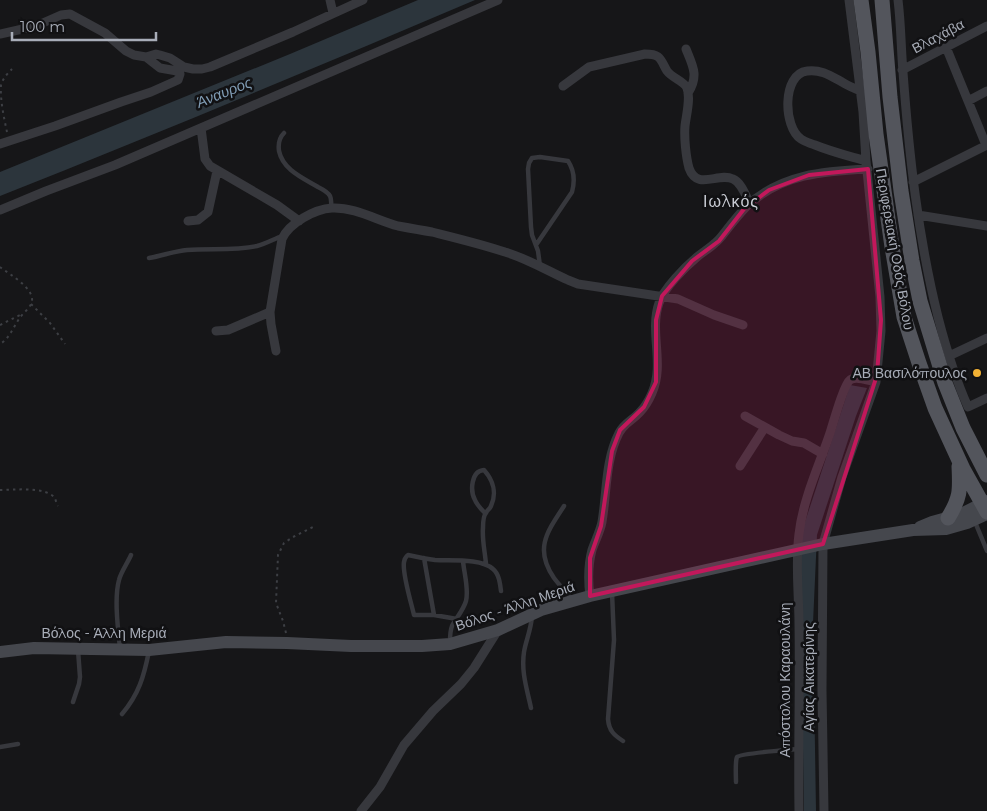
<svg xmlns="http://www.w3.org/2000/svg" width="987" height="811" font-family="Montserrat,sans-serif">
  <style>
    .water { fill: #2c353c }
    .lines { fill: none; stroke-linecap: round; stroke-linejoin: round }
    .path { stroke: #3d3f44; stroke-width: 2; stroke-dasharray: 2.5 4; stroke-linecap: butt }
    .service { stroke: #37383d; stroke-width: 4.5 }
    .minor { stroke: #37383d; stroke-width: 9 }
    .secondary { stroke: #45474d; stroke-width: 12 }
    .primary { stroke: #53555c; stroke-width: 15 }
    .marked { fill: #c2185b; fill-opacity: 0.2; stroke: #c2185b; stroke-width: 4; stroke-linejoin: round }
    .poi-dot { fill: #f2b134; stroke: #111113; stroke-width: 2 }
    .labels { text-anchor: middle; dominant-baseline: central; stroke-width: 5; stroke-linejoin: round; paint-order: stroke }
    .street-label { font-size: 14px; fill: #a8adb8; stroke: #111113 }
    .poi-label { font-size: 14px; fill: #a8adb8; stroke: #111113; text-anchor: end }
    .water-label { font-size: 15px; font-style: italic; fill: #7f9bb3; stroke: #111113 }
    .quarter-label { font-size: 16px; letter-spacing: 1px; fill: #c9ccd4; stroke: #111113 }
  </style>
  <rect width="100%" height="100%" fill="#161618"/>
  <path class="water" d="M418,0H475C317,67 159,133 0,196V172L290,54Z
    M850,385L867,388L856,416L817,535L813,623L816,811H804L801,622V534Z"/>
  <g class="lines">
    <path class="path" d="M7,132C4,118 0,100 1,85C3,78 8,73 12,69
      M0,267C9,274 38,290 31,304C29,309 22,314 19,319C13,328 9,339 0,344
      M31,304L50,323L65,344
      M0,325L20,315
      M0,490C14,490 45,486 55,498C55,499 57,504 58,506
      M286,633L283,621L276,603L278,555L284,543L293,537L315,526"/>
    <path class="service" d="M284,133C279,138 278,144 279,151C283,170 303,178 318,187C322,189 328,192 330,196C332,200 331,204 331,208
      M536,245L572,192C575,181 574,170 568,161L540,157L532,158L529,163L528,169L531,227L532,235L538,251L540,266
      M149,258C162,256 174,251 187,250C210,248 234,251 257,246C265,244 274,239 282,236
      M564,506C547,532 534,549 554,578C560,586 566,592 572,599
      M485,513C481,509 477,505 475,500C470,491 471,471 484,470C493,480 497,493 491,506C490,509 487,510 486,513C483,516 483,524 483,528C482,540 485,552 486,564
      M975,522L987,551
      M424,558L434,615
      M612,592L614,640L608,719C609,731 614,735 623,741
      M457,619L434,615H414C411,602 402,573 404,562C405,557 405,558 408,555C417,557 426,559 435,560C451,561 481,558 493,569C499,574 500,583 501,591
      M450,642C450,637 450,631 452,626C456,618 463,611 466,601C469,589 464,573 463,561
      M120,648C118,629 114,598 119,580C121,572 127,564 131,555
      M73,702L79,684L80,677L78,650
      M531,708C527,689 521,672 524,652C526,640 531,630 532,616
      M122,714C139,694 144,676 149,651
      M0,747L18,744
      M736,782C736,777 735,761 737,757C741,753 789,750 798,749"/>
    <path class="minor" d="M330,0L333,13
      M898,0C901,24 901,48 903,72C909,154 918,237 938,317C946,348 955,378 968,407L987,398
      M0,34L36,26L61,15L70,14L105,33L126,51L134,55L146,57L156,54L160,55L170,58L184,67L193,69H202L210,67L293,32L363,0
      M946,47L986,145
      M686,49C693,66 699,76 688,93
      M902,70L987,26
      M563,86L589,67L645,54C661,54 660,59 667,71C672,78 684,81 687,88C691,98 686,116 685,126C684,138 686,157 689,168C697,191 718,172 733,179C741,182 746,196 750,204
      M860,91C854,88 848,86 842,82C831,76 821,69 807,71C782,74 783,127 801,139C805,142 810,143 815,145C832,152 849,156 866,161
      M968,101L987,91
      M201,128L205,159L210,166L277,205L299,221
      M0,144L55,126L121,102L151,92L178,80L180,74L177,71L160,68L146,57
      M913,182L987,145
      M0,210L46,191L115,165L498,0
      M918,215L987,226
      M188,221L198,220L208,212L217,171
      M216,331L228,330L270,312
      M276,351L271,324L270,312L282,239C289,223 315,209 332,208C355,207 376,220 398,226C409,228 420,230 432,232C456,238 481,244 505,252C526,258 548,271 568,280L578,284L678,299L714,315L743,325
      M949,356L987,338
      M745,416L779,435L792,441L804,443L823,454
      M740,466L765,427
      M590,596C588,581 588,565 592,550C595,541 600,532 602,522C607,493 605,460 619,433C624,423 633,420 640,412C645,407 649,400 652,393C665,364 649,332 659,303C664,288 685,267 697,257C703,252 710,248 715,243C719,240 722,236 725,232C732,223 739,214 747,206C781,174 824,171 868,169
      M361,811L380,787L404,745L433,711L461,684L474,668L498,630
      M799,811C798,749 800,687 799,625C799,595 795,564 799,534C803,499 819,466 830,433C833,424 844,384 850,380C856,375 869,381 876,382
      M824,811L822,690L823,544L842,477L876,382L881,331L880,297L866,161L863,112L849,0"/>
    <path class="secondary" d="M920,527L932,522L961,514L987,501
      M0,652L34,648L149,650L226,642L287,643L351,646H422L450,644L498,630L541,610L590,596L823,544L913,530L946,529L967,523L987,514"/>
    <path class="primary" d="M861,0L868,52L876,134L892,247L904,317L919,363L935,408L963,469L987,512
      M882,0L890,97L901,191L912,261L920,301L945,383L963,428L987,475
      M948,518C961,497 960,490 959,466"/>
  </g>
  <path class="marked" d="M868,169L881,320L877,375L823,544L590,596V558L601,526L612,451L620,430L644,407L656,382V320L662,296L692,261L719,241L744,209L769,190L809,175Z"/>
  <circle class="poi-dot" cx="977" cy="373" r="5"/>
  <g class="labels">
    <g class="street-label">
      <text transform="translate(938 36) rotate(-28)">Βλαχάβα</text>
      <text transform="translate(895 249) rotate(80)">Περιφερειακή Οδός Βόλου</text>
      <text transform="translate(515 606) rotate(-19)">Βόλος - Άλλη Μεριά</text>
      <text x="104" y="633">Βόλος - Άλλη Μεριά</text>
      <text transform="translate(809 677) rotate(-90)">Αγίας Αικατερίνης</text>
      <text transform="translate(785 680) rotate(-90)">Απόστολου Καραουλάνη</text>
    </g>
    <g class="poi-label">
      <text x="967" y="373">ΑΒ Βασιλόπουλος</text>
    </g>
    <g class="water-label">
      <text transform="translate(224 92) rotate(-22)">Άναυρος</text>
    </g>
    <g class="quarter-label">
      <text x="731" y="201">Ιωλκός</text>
    </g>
  </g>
  <path d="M12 32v8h144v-8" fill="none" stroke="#a8adb8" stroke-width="2.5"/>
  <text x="20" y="32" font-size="15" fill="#a8adb8" stroke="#111113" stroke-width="4" paint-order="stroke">100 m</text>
</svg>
